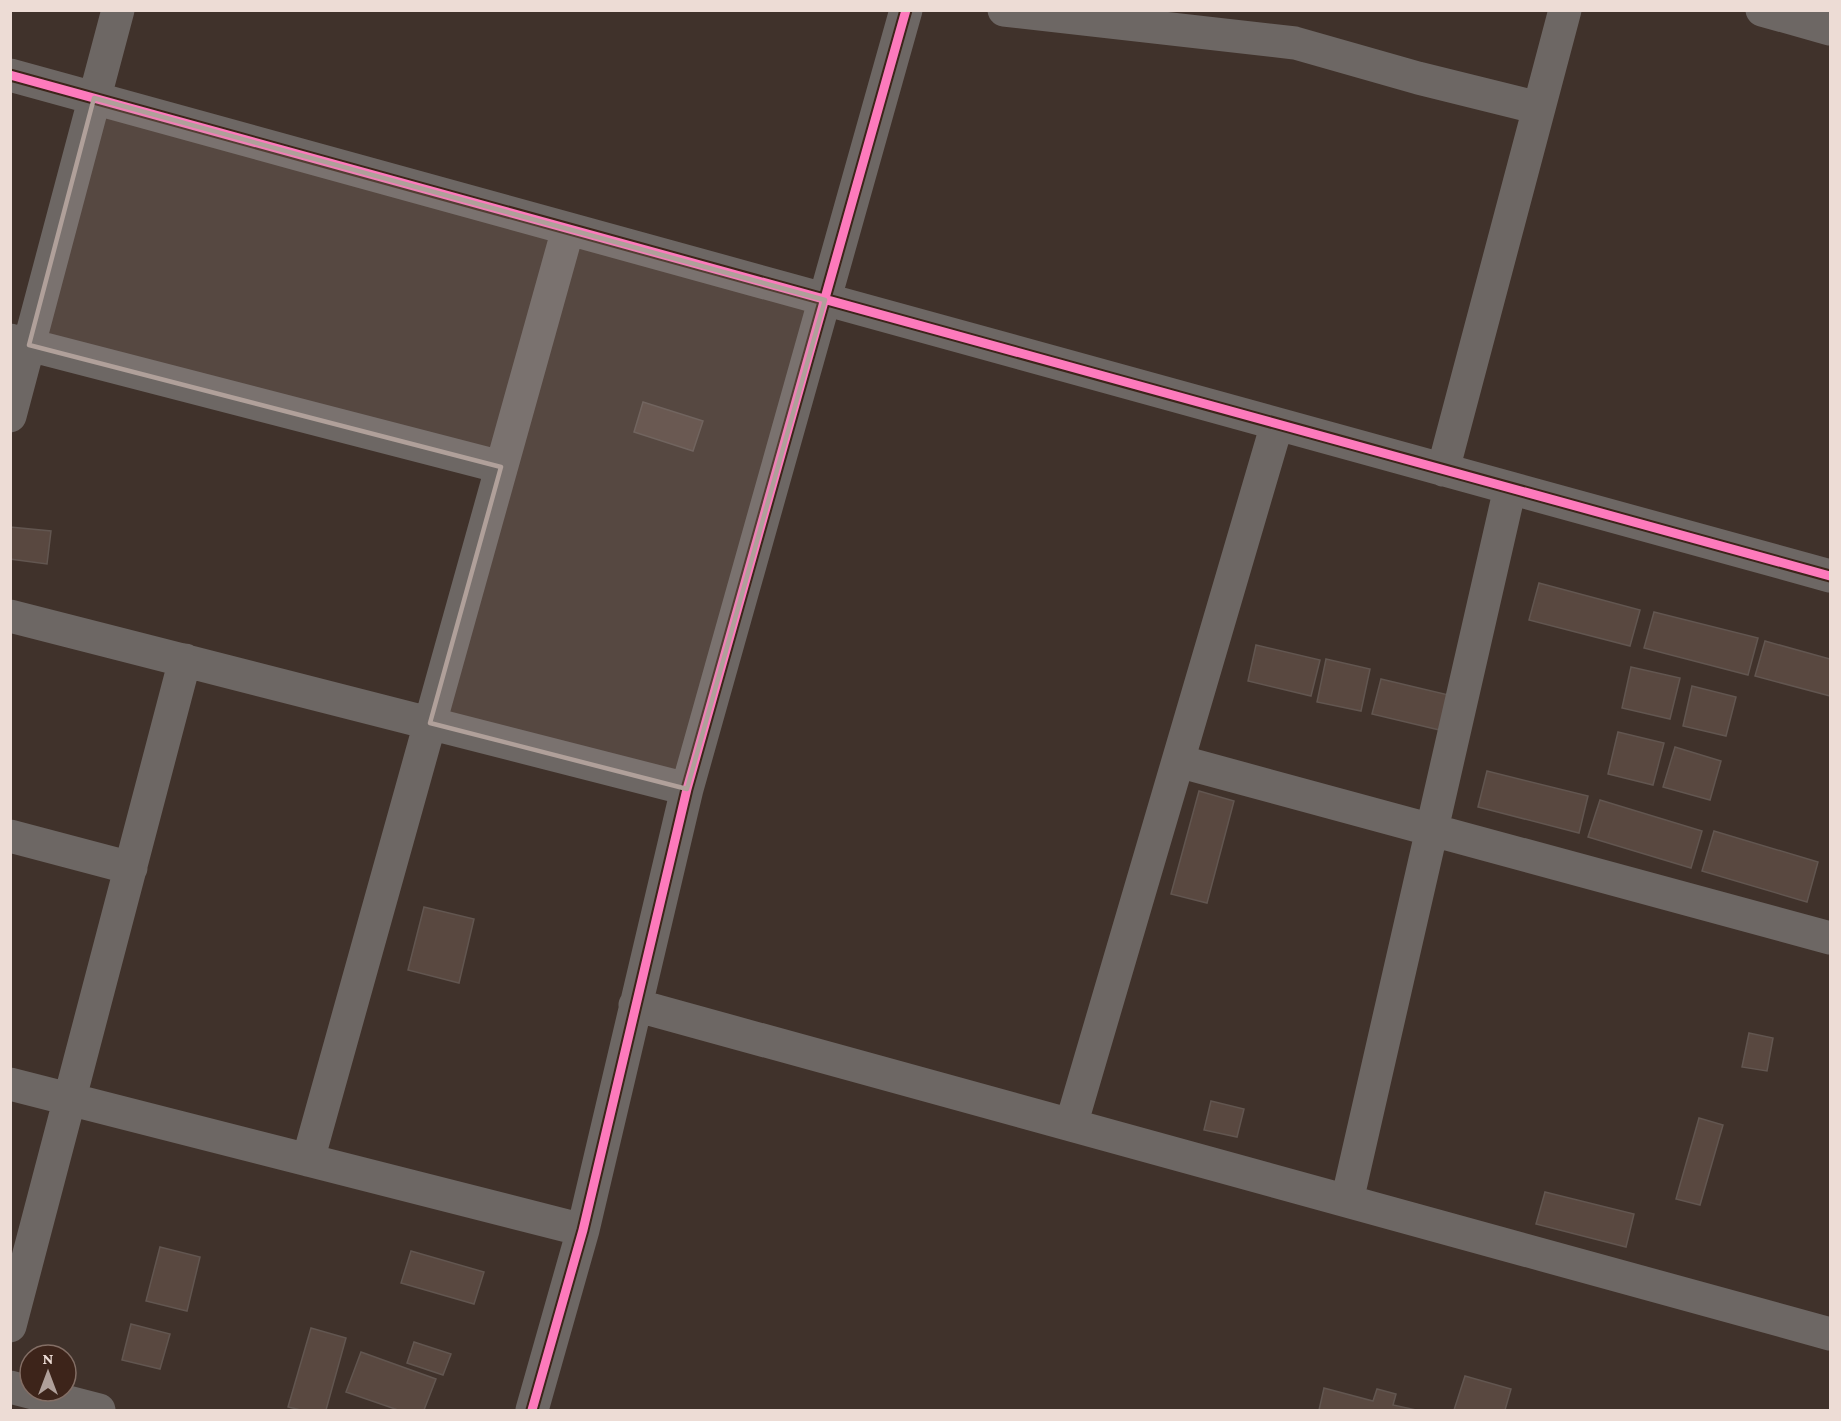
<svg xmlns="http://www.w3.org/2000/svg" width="1841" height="1421" font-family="'Crimson Pro',serif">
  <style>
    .building { fill: #594840; stroke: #625650; stroke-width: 1.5 }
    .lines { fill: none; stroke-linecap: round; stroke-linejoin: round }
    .street { stroke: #6d6764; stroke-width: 33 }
    .cycleway-casing { stroke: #3d241a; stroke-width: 13 }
    .cycleway { stroke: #fd7abc; stroke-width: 9 }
    .marked { fill: #b0a09a; fill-opacity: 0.2; stroke: #b0a09a; stroke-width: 4.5; stroke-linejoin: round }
  </style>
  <rect width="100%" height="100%" fill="#40322b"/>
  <path class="building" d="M643,402L703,421L693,451L634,432Z
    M10,527L51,531L47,564L10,559Z
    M1539,583L1640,610L1630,646L1529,620Z
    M1654,612L1758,638L1748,675L1644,648Z
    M1765,641L1830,659V696L1755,676Z
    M1256,645L1320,660L1311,696L1248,681Z
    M1326,659L1370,669L1361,711L1317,702Z
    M1631,667L1680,678L1670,719L1622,708Z
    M1381,679L1457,697L1448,732L1372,714Z
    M1692,686L1736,697L1726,736L1683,726Z
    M1618,732L1664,743L1653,785L1608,774Z
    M1675,747L1721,761L1710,800L1663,787Z
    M1487,771L1588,796L1579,833L1478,807Z
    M1199,791L1234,801L1207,903L1171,894Z
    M1600,800L1702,831L1691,868L1588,837Z
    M1714,831L1818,862L1807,902L1702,871Z
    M424,907L474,919L459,983L408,970Z
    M1749,1033L1773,1038L1767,1071L1742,1067Z
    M1211,1101L1244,1109L1237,1137L1204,1130Z
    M1699,1118L1723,1125L1700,1205L1676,1199Z
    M1545,1192L1634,1214L1626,1247L1536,1224Z
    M160,1247L200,1257L187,1311L146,1301Z
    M411,1251L484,1272L474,1304L401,1283Z
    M131,1324L170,1334L160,1369L122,1360Z
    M311,1328L346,1338L326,1410H301L288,1407Z
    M414,1342L451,1354L443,1375L407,1363Z
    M361,1352L436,1379L424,1410H398L346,1392Z
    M1465,1376L1511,1389L1505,1410H1454Z
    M1324,1388L1373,1401L1377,1389L1396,1394L1393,1405L1416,1410H1319Z"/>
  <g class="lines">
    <path class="street" d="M1004,10L1295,43L1418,78L1539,108
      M1762,10L1830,29
      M10,75L1830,576
      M10,340L501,467
      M10,416L118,10
      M1443,470L1565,10
      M10,616L687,789
      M1178,761L1830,938
      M10,836L131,868
      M635,1005L1830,1334
      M10,1084L583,1230
      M1071,1125L1277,424
      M308,1160L568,229
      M1347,1201L1510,488
      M10,1326L185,660
      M10,1387L99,1410
      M532,1410L583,1230L687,789L906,10"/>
    <defs>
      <path id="cycleway" d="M10,75L1830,576
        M532,1410L583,1230L687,789L906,10"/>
    </defs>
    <use href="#cycleway" class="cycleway-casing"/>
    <use href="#cycleway" class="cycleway"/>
  </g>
  <path class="marked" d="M94,98L825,300L687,789L430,723L501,467L29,345Z"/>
  <rect width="1841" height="1421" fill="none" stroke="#eddcd5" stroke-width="24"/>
  <g transform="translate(48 1373)"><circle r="28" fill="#3d241a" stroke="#836e65" stroke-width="1.5"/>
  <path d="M0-4.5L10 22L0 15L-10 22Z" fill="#b0a09a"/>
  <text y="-9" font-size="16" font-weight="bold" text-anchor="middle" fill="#eddcd5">N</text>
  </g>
</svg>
